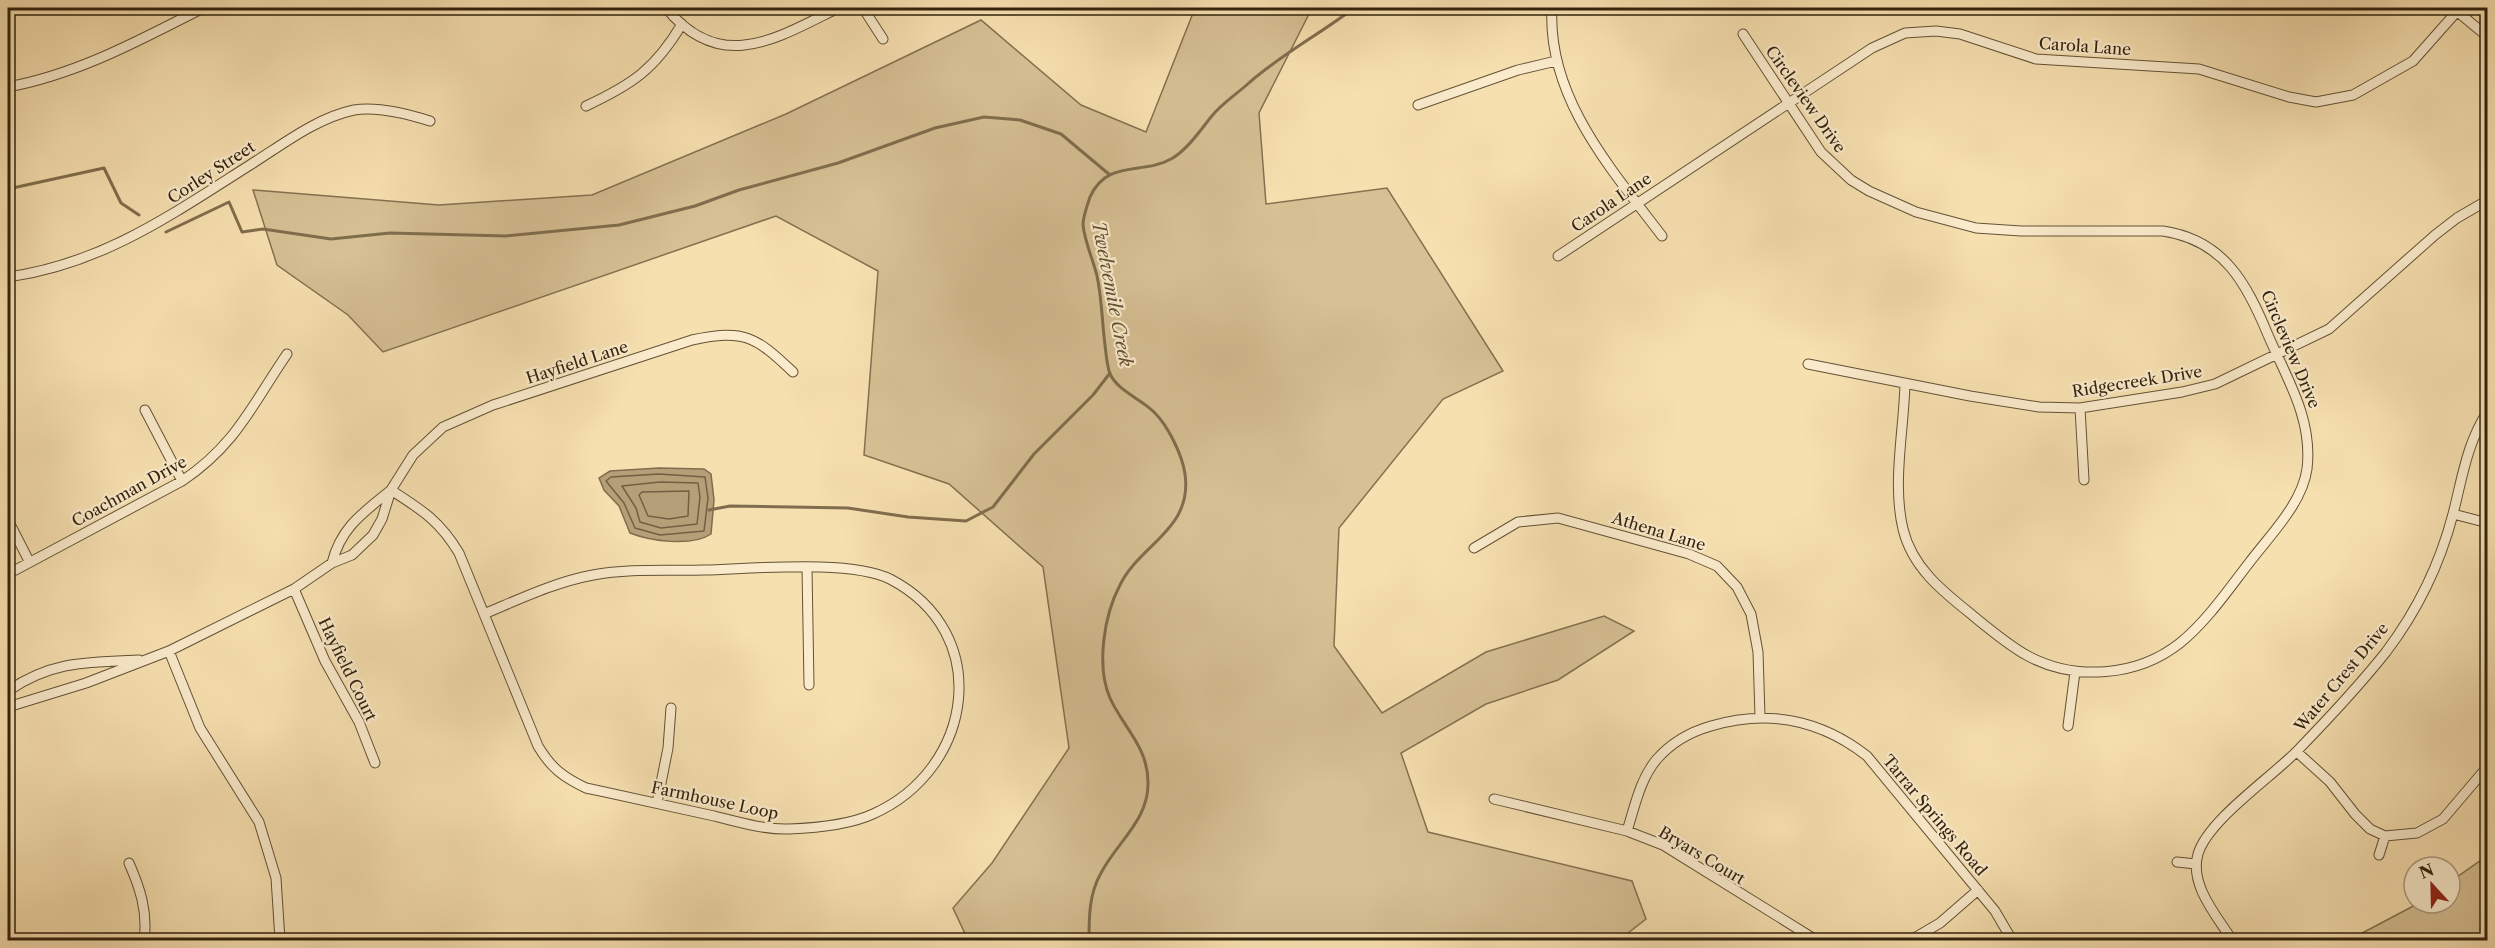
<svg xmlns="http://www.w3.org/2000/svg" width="2495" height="948" font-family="'Libre Caslon Text',serif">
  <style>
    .green { fill: #d6c094; stroke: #847150; stroke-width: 1.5 }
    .water { fill: #b49f78; stroke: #806d4d; stroke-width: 1.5 }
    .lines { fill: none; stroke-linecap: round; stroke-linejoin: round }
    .shore { stroke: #736042; stroke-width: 1.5 }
    .stream { stroke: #806d4d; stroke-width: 3 }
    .street-casing { stroke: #635235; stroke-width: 11 }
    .street { stroke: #faebcc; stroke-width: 9 }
    .labels { text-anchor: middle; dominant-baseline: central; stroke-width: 4.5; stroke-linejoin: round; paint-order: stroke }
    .street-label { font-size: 16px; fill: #32220c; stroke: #faebcc }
    .water-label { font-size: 18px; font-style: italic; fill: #604e32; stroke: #faebcc }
  </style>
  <rect width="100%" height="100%" fill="#f7e0b0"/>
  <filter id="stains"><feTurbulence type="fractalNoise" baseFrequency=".00333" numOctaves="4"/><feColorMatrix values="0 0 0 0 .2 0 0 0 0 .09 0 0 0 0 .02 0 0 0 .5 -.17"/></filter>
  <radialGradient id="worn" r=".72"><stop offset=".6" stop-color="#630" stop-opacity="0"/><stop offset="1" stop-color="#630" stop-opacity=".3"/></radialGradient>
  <path class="green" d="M1195,8H1312L1259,113L1266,204L1387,188L1503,371L1443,399L1339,528L1334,646L1382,713L1486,652L1604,616L1634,631L1558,680L1486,704L1401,753L1428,832L1632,881L1646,919L1619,940H968L953,908L992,863L1069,748L1043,567L949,484L864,455L878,271L776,216L383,352L348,315L277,265L253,190L439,205L592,195L786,114L981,20L1081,105L1146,132Z
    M2487,856V940H2349L2419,903H2450V882Z"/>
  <path class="water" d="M659,468L704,469L711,474L714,500L711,534C692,547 650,541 630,533L619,506L604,490L599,478L610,471Z"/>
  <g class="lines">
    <path class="shore" d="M659,474L705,477L708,498L704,531L660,535L635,528L624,503L606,481L611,477Z
      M660,482L698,483L700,497L697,524L661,528L640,522L636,508L622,486Z
      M689,491L688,516L669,519L648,516L639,495L642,492Z"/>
    <path class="stream" d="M8,189L104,168L121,203L139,215
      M166,232L229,202L242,232L263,229L331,239L390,233L506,236L619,225L695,206L739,190L838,163L935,128L984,117L1020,120L1061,134L1110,175
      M709,510L730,506L848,508L908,517L966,521L993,507L1034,454L1093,395L1110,373
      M1089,940C1089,917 1089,894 1101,873C1117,842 1149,820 1148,782C1148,747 1123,727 1110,698C1096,666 1104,615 1120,585C1140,544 1193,529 1185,474C1182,454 1168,426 1154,412C1140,398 1119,392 1110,374C1107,366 1106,354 1105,345C1102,322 1102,299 1097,276C1093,259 1085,243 1083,225C1083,216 1087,206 1090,197C1107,159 1143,175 1171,159C1186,151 1200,131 1211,117C1221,104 1237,94 1250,82C1282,54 1320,34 1354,8"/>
    <defs>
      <path id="street" d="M666,8C721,75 777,38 838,8
        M863,8L883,39
        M1552,8C1547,97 1611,169 1662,236
        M2453,8L2488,37
        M1743,34L1821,152L1851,180L1869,191L1916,212L1976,228L2021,231H2163C2224,240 2247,284 2268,335C2287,379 2313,419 2307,469C2302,504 2270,535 2249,563C2228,590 2207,621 2180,643C2137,677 2075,681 2028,656C2008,645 1988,628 1971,614C1942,591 1912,567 1903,529C1892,483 1904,430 1905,383
        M8,87C78,74 140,40 203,8
        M1418,105L1518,70L1556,61
        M586,106C633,84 655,69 682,24
        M1558,256L1872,48L1905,33L1936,31L1960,34L2036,59L2199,69L2289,97L2316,102L2353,95L2413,61L2460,8
        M8,277C102,264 171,215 250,165C282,145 316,118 354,110C378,106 408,114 430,121
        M1808,364L1970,396L2039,407L2080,408L2182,392L2215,384L2329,329L2435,235L2457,218L2488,200
        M2080,408L2084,480
        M145,410L182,481
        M391,490C422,510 440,521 459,553L538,746C551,768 563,777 586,788C629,797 672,807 714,816C738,822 765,830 789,829C816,828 849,825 873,814C974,769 994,633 890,579C851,559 751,569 704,570C668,571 629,568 593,575C555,582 520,599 484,614
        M2453,514L2488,523
        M8,520L29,561
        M1474,548L1518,522L1558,518L1689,554L1717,566L1737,587L1751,614L1758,652L1760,717
        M332,563C341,527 363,513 391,490
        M807,568L809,685
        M8,574L182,481C236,445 252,405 287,354
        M294,589L325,661L359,722L375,763
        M169,651L200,728L259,822L276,878L280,940
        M8,691C51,661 88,662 139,660
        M8,707L86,683L169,651L294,589L332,563L352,555L373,535L382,519L391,490L413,455L443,427L493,405L692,340C744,329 755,336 793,372
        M2068,726L2075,672
        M2297,752L2330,782L2355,814L2370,829L2385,836L2417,833L2443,819L2488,766
        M1494,799L1627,831L1663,845L1816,940
        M657,803L668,748L671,708
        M1627,831C1635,806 1640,779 1657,759C1672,742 1690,732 1711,726C1768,709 1821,720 1867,756L1995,911L2012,940
        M2379,855L2385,836
        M2177,862L2196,864
        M129,863C140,888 148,912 144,940
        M1911,940L1940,923L1978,890
        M2232,940C2217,916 2189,885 2198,854C2208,820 2272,777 2298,750C2328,719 2359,686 2386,652C2417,611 2440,564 2453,514C2462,479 2467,442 2488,411"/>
    </defs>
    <use href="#street" class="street-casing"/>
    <use href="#street" class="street"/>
  </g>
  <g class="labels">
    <g class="street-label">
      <text transform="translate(2085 46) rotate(4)">Carola Lane</text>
      <text transform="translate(1806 99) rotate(55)">Circleview Drive</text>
      <text transform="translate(211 172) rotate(-33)">Corley Street</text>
      <text transform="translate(1611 202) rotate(-34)">Carola Lane</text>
      <text transform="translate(2291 349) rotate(67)">Circleview Drive</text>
      <text transform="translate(577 362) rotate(-18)">Hayfield Lane</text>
      <text transform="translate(2137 381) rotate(-9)">Ridgecreek Drive</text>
      <text transform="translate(129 491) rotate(-29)">Coachman Drive</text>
      <text transform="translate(1659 531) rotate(17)">Athena Lane</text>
      <text transform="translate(348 669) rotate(64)">Hayfield Court</text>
      <text transform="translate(2341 677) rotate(-50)">Water Crest Drive</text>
      <text transform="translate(715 800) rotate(12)">Farmhouse Loop</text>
      <text transform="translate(1935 815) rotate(50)">Tarrar Springs Road</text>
      <text transform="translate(1702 855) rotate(31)">Bryars Court</text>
    </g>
    <g class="water-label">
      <text transform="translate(1112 294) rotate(79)">Twelvemile Creek</text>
    </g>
  </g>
  <rect width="2495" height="948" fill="none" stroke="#f7e0b0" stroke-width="30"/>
  <rect x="9" y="9" width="2477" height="930" fill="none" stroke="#32220c" stroke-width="3"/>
  <rect x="15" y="15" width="2465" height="918" fill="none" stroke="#32220c" stroke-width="1.5"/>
  <g transform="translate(2432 885) rotate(338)"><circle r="28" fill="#faebcc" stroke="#aa9b7f" stroke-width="1.5"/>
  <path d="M0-4.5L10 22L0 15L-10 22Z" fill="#8f2418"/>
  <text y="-9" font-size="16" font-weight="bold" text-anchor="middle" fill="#32220c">N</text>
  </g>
  <rect width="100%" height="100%" filter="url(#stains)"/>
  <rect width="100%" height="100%" fill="url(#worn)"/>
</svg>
